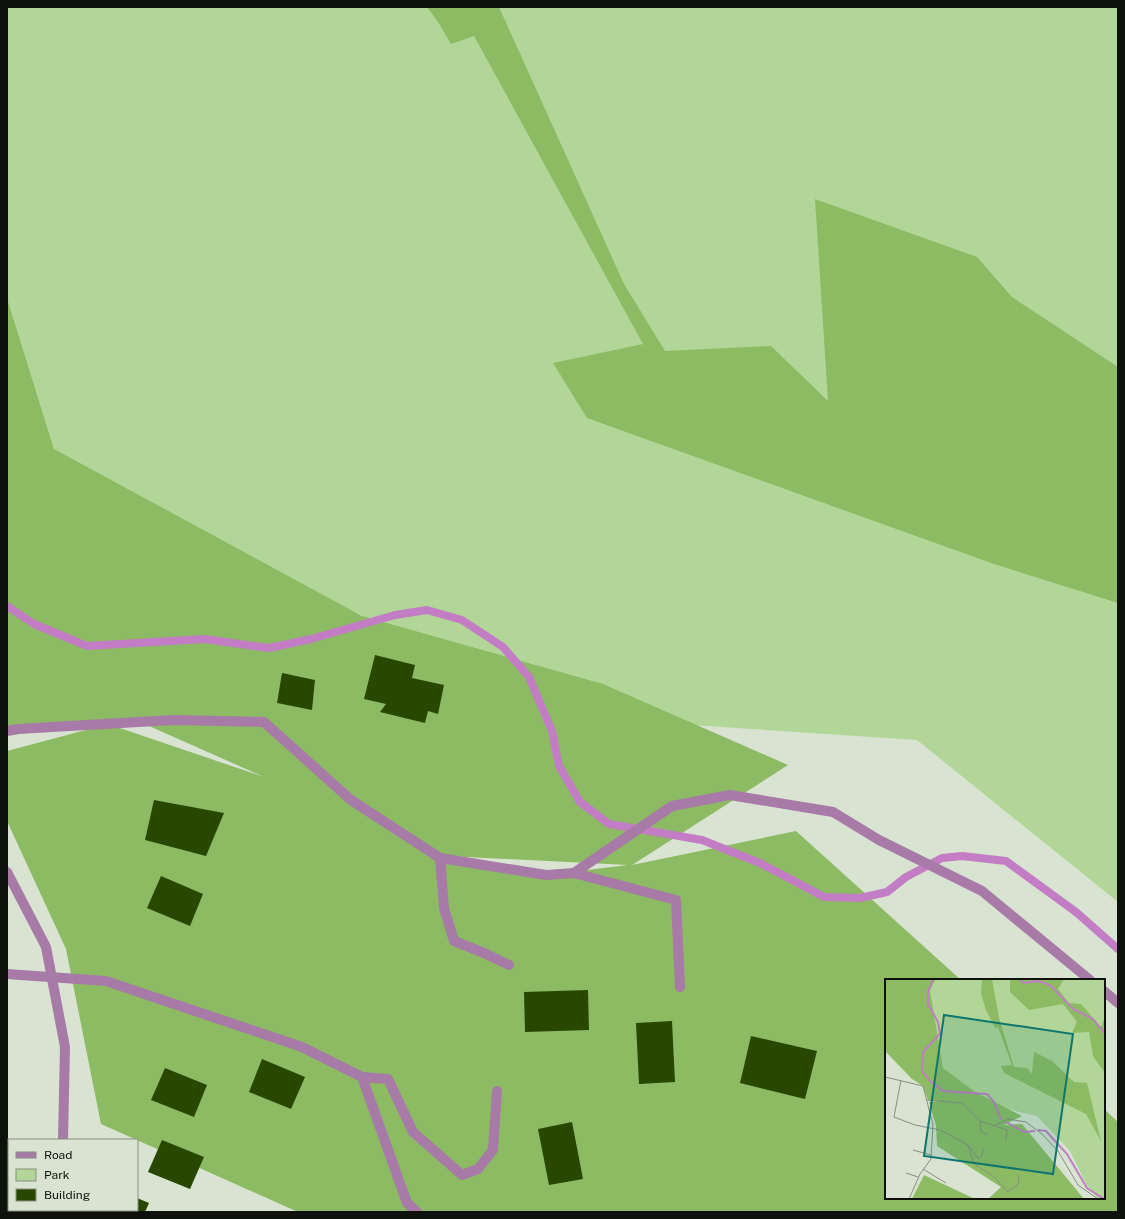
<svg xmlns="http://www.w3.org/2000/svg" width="1125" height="1219" font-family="'Public Sans',sans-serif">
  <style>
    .green { fill: #b2d697 }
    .forest { fill: #8cbb64; fill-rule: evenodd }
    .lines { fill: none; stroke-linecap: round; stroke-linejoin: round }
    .stream { stroke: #c37dc4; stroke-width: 8 }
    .building { fill: #284800 }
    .lane { stroke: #a77aa7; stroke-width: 10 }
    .street { stroke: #a77aa7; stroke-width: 10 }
    .inset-river { fill: none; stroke: #c37dc4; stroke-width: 2 }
    .inset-road { fill: none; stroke: #888f82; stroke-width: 1 }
    .view { fill: #0f766e; fill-opacity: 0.15; stroke: #0f766e; stroke-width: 2 }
    .inset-edge { fill: none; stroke: #0f120c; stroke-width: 2 }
  </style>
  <rect width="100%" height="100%" fill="#d8e3d1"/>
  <path class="green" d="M7,7H1118V902L917,740L570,717L65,471L54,449L7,298Z"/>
  <path class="forest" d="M427,7H499L624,284L665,351L771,346L828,401L815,199L977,257L1012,297L1118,367V603L994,564L587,418L553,363L643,344L474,36L451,44L438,22Z
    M7,298L54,449L362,616L603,684L788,765L632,865L796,831L961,980H886V1198H1104V1109L1118,1122V1212H298L101,1124L66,949L7,821V751L97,727L7,735ZM140,722L264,777L111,725ZM447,856L628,865L546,875Z"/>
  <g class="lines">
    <path class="stream" d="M7,606L34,624L87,646L204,639L269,648L311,639L395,615L427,610L462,620L503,647L529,677L552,731L559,766L580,802L609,824L702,840L760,863L824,897L860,898L887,892L906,877L942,858L962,856L1006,861L1076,912L1118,949"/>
  </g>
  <path class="building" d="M375,655L415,665L412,678L444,685L438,714L428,711L425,723L380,712L386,704L364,699Z
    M282,673L315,680L312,710L277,703Z
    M154,800L224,813L206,856L145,840Z
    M161,876L203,894L190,926L147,908Z
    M588,990L589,1030L525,1032L524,992Z
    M672,1021L675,1082L639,1084L636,1023Z
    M751,1036L817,1051L805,1099L740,1083Z
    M262,1059L305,1077L291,1109L249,1092Z
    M165,1068L207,1085L194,1117L151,1100Z
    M572,1122L583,1179L549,1185L538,1129Z
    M162,1140L204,1157L190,1189L148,1172Z
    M137,1198L149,1203L145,1212H95L96,1210H137Z"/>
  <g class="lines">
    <path class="lane" d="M7,731L18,729L173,720L264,722L351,800L440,858L546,875L574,873L676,900L680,987
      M440,858L444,908L454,941L484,953L509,965
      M7,974L106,981L302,1047L362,1077L407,1203L417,1212
      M362,1077L388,1079L413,1132L462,1175L478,1169L493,1150L497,1091
      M7,1196H9"/>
    <path class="street" d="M7,872L46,947L65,1047L63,1140
      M574,873L672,806L730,795L833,812L879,840L982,891L1090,980
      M1104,991L1118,1003
      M62,1212V1210"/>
  </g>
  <g transform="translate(885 979)">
    <rect width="220" height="220" fill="#d8e3d1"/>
    <path d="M51,0H220V220H213L201,205L185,172L152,137L113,128L58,92L45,11Z" fill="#b2d697"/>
    <path d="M0,0H51L45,11L58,89L90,113L137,137L119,146L137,145L199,220H103L116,208L52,167L51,147L44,123L55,122L43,121L38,107L27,100L0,72ZM97,0H107L114,39L129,88L142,89L147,95L149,73L167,82L189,103L202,104L216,162L201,135L119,94L116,87L127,86L113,48L110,49L101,31L96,15ZM125,0H179L173,10L184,24L196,25L216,48L220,37V94L208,77L204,53L187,54L192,43L178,25L144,31L125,13ZM39,196L90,220H27Z" fill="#8cbb64"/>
    <path class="inset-river" d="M48,0L43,13V25L53,43L55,55L38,73L37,92L45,102L58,112L102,115L109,123L116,141M134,0L139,4L153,2L165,6L188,30L208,40L220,55M121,143L139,153L150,152M153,151L161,152L182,175L202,209L219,220"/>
    <path class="inset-road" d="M0,98L38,107L48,146L46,180L35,195L24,220M16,101L9,138L30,146L55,151L76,162L83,166L89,185L108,197L123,213L134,204L133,195M41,121L77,124L95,142L122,151L121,161M95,142L96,152L102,156M111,146L123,140L141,143L157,155L173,172L193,206L213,220M83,166L93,179L97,177L98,170M28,171L46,176M38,190L61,204M21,194L33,198"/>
    <path class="view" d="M59,36L188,55L168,195L39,177Z"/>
    <rect width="220" height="220" class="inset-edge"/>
  </g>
  <rect width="1125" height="1219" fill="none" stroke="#0f120c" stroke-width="16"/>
  <rect x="8" y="1139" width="130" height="72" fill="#d8e3d1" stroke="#888f82"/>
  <rect x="16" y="1152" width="20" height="6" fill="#a77aa7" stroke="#888f82"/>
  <text x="44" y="1159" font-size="12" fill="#0f120c">Road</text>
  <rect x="16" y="1169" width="20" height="12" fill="#b2d697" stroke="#888f82"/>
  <text x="44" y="1179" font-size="12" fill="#0f120c">Park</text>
  <rect x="16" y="1189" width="20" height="12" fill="#284800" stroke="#888f82"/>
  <text x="44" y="1199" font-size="12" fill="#0f120c">Building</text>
</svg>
